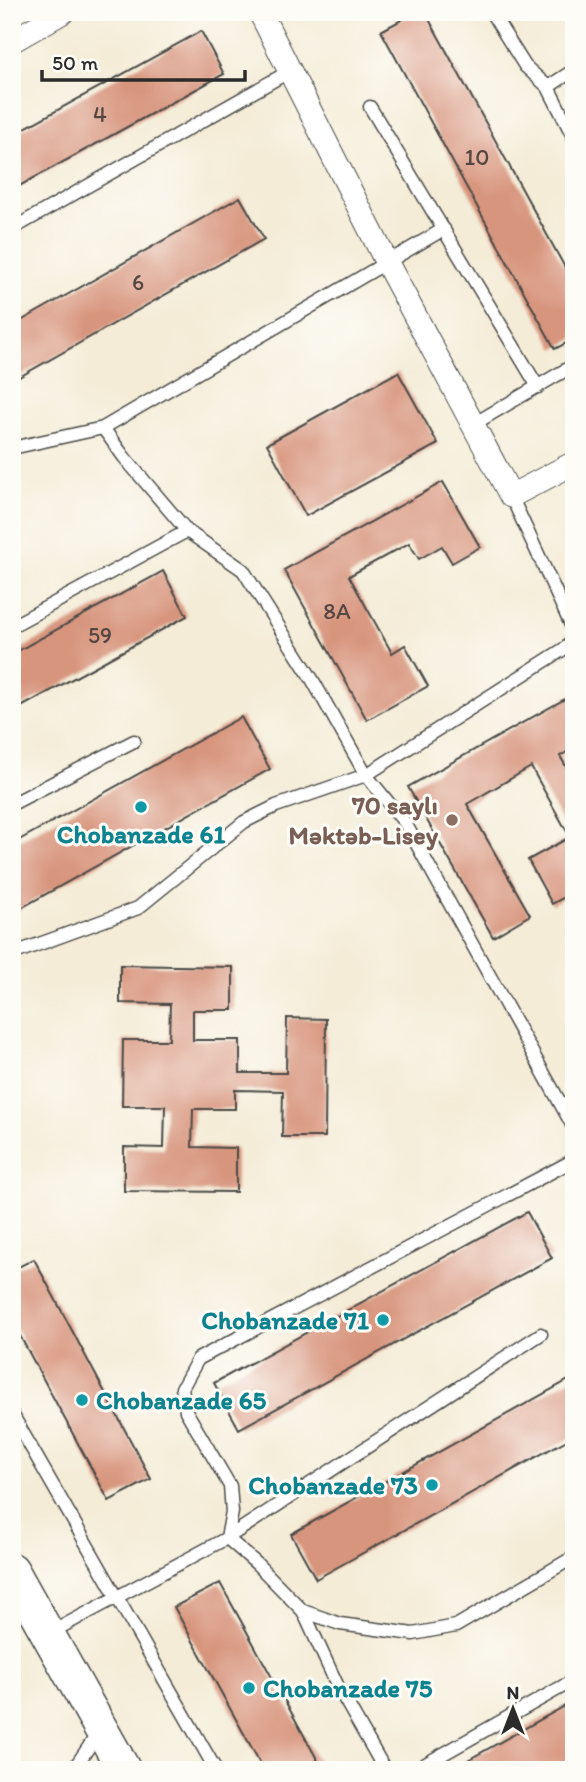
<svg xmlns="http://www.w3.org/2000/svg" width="586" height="1782" font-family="Itim,sans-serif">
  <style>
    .building { fill: #d8957e }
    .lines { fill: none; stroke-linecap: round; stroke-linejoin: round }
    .lane-casing { stroke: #494845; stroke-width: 15 }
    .street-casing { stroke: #494845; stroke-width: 25 }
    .secondary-casing { stroke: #494845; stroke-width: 36 }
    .lane { stroke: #fff; stroke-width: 12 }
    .street { stroke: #fff; stroke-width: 23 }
    .secondary { stroke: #fff; stroke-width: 33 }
    .culture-dot { fill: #0f9aa8; stroke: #fdfcf7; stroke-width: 2.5 }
    .education-dot { fill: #8d6e63; stroke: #fdfcf7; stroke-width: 2.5 }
    .labels { text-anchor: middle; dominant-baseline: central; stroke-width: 6; stroke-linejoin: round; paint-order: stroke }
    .number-label { font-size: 23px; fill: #564640 }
    .education-label { font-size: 26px; font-weight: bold; fill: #785e54; stroke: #fdfcf7; text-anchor: end }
    .culture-label { font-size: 26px; font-weight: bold; fill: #0d838f; stroke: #fdfcf7; text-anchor: end }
  </style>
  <rect width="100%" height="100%" fill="#fdfcf7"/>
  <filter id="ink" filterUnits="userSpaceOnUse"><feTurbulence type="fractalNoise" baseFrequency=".0143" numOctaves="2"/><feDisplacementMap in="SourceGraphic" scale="14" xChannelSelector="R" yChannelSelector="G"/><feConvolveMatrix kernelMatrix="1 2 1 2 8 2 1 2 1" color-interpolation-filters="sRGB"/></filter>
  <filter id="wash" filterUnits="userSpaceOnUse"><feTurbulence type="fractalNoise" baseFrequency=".00686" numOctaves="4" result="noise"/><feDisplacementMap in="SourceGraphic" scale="28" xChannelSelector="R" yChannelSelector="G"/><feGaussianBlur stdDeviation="1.57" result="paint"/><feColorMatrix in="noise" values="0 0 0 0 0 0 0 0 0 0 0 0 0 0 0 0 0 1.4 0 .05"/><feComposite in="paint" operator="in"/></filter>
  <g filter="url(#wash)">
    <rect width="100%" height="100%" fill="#f4ecd7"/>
    <g id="blocks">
      <path class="building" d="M416,12H425L574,284V339L555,349L381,31Z
        M201,31L224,74L12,190V135Z
        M240,197L264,239L12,381V326Z
        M398,372L438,444L306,516L267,444Z
        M443,482L480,547L452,563L442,546L419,559L409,543L349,576L392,653L405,645L428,686L367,720L284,570Z
        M163,571L187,616L12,712V654Z
        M574,694V748L560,756L574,780V892L552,904L528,860L570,837L531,767L467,804L530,915L493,937L408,787Z
        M241,717L270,769L12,913V844Z
        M120,965L233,967V1010H193V1040H240V1073H286L287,1018L326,1019L325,1137H282L283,1091L235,1090V1109H193L192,1147L236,1148V1192L124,1191V1147L164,1148L165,1106H122L123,1040H169L170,1004L120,1003Z
        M527,1212L552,1258L239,1429L214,1383Z
        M34,1259L151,1479L109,1501L12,1321V1270Z
        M574,1377V1436L316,1579L291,1534Z
        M220,1583L323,1770H264L174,1607Z
        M574,1701V1760L555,1770H450Z"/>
    </g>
  </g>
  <g filter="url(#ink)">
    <use href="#blocks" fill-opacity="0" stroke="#494845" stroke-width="2"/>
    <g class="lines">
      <defs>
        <path id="lane" d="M491,12L525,66L548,87L574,138
          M548,87L574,70
          M370,107L538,387
          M12,229L290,71
          M472,425L574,365
          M103,428L444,229
          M12,448L103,428L124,457L187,531L243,570L312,679L366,775L405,823L574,1128
          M12,626L187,531
          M12,804L134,741
          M12,954L138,908L244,822L276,806L366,775L567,647L573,639L572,627L511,496
          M574,1160L198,1359L182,1388L186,1411L230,1486L232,1512L227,1538L257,1564L303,1611L340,1624L413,1634L456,1626L574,1557
          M12,1414L216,1770
          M303,1611L339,1689L385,1770
          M48,1634L227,1538L541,1334
          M73,1770L99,1732
          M415,1770L574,1680"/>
        <path id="street" d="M260,12L387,263L511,496L574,463
          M12,41L63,12"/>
        <path id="secondary" d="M12,1570L124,1770"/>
      </defs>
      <use href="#lane" class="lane-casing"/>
      <use href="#street" class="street-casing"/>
      <use href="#secondary" class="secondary-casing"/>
      <use href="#lane" class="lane"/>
      <use href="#street" class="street"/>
      <use href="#secondary" class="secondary"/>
    </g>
  </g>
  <g class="culture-dot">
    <circle cx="141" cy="807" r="7"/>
    <circle cx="383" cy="1320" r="7"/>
    <circle cx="82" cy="1400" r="7"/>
    <circle cx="432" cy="1485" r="7"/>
    <circle cx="249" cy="1688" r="7"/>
  </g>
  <circle class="education-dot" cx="452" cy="820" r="7"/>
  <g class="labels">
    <g class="number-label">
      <text x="100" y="114">4</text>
      <text x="477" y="157">10</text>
      <text x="138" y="282">6</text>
      <text x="337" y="611">8A</text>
      <text x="100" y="635">59</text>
    </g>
    <g class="education-label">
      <text x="438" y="805">70 saylı<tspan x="438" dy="30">Məktəb-Lisey</tspan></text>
    </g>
    <g class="culture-label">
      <text x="141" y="834" text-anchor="middle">Chobanzade 61</text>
      <text x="369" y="1320">Chobanzade 71</text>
      <text x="96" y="1400" text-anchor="start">Chobanzade 65</text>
      <text x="418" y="1485">Chobanzade 73</text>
      <text x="263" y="1688" text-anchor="start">Chobanzade 75</text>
    </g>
  </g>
  <rect width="586" height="1782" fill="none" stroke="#fdfcf7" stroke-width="42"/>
  <g transform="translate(513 1709)" stroke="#fdfcf7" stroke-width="5" paint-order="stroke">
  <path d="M0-5L12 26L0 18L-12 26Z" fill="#2b2b2b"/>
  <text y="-10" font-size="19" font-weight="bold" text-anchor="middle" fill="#2b2b2b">N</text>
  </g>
  <path d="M42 70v10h203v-10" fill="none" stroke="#2b2b2b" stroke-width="3.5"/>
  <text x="52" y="70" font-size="21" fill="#2b2b2b" stroke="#fdfcf7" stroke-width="5" paint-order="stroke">50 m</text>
</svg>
